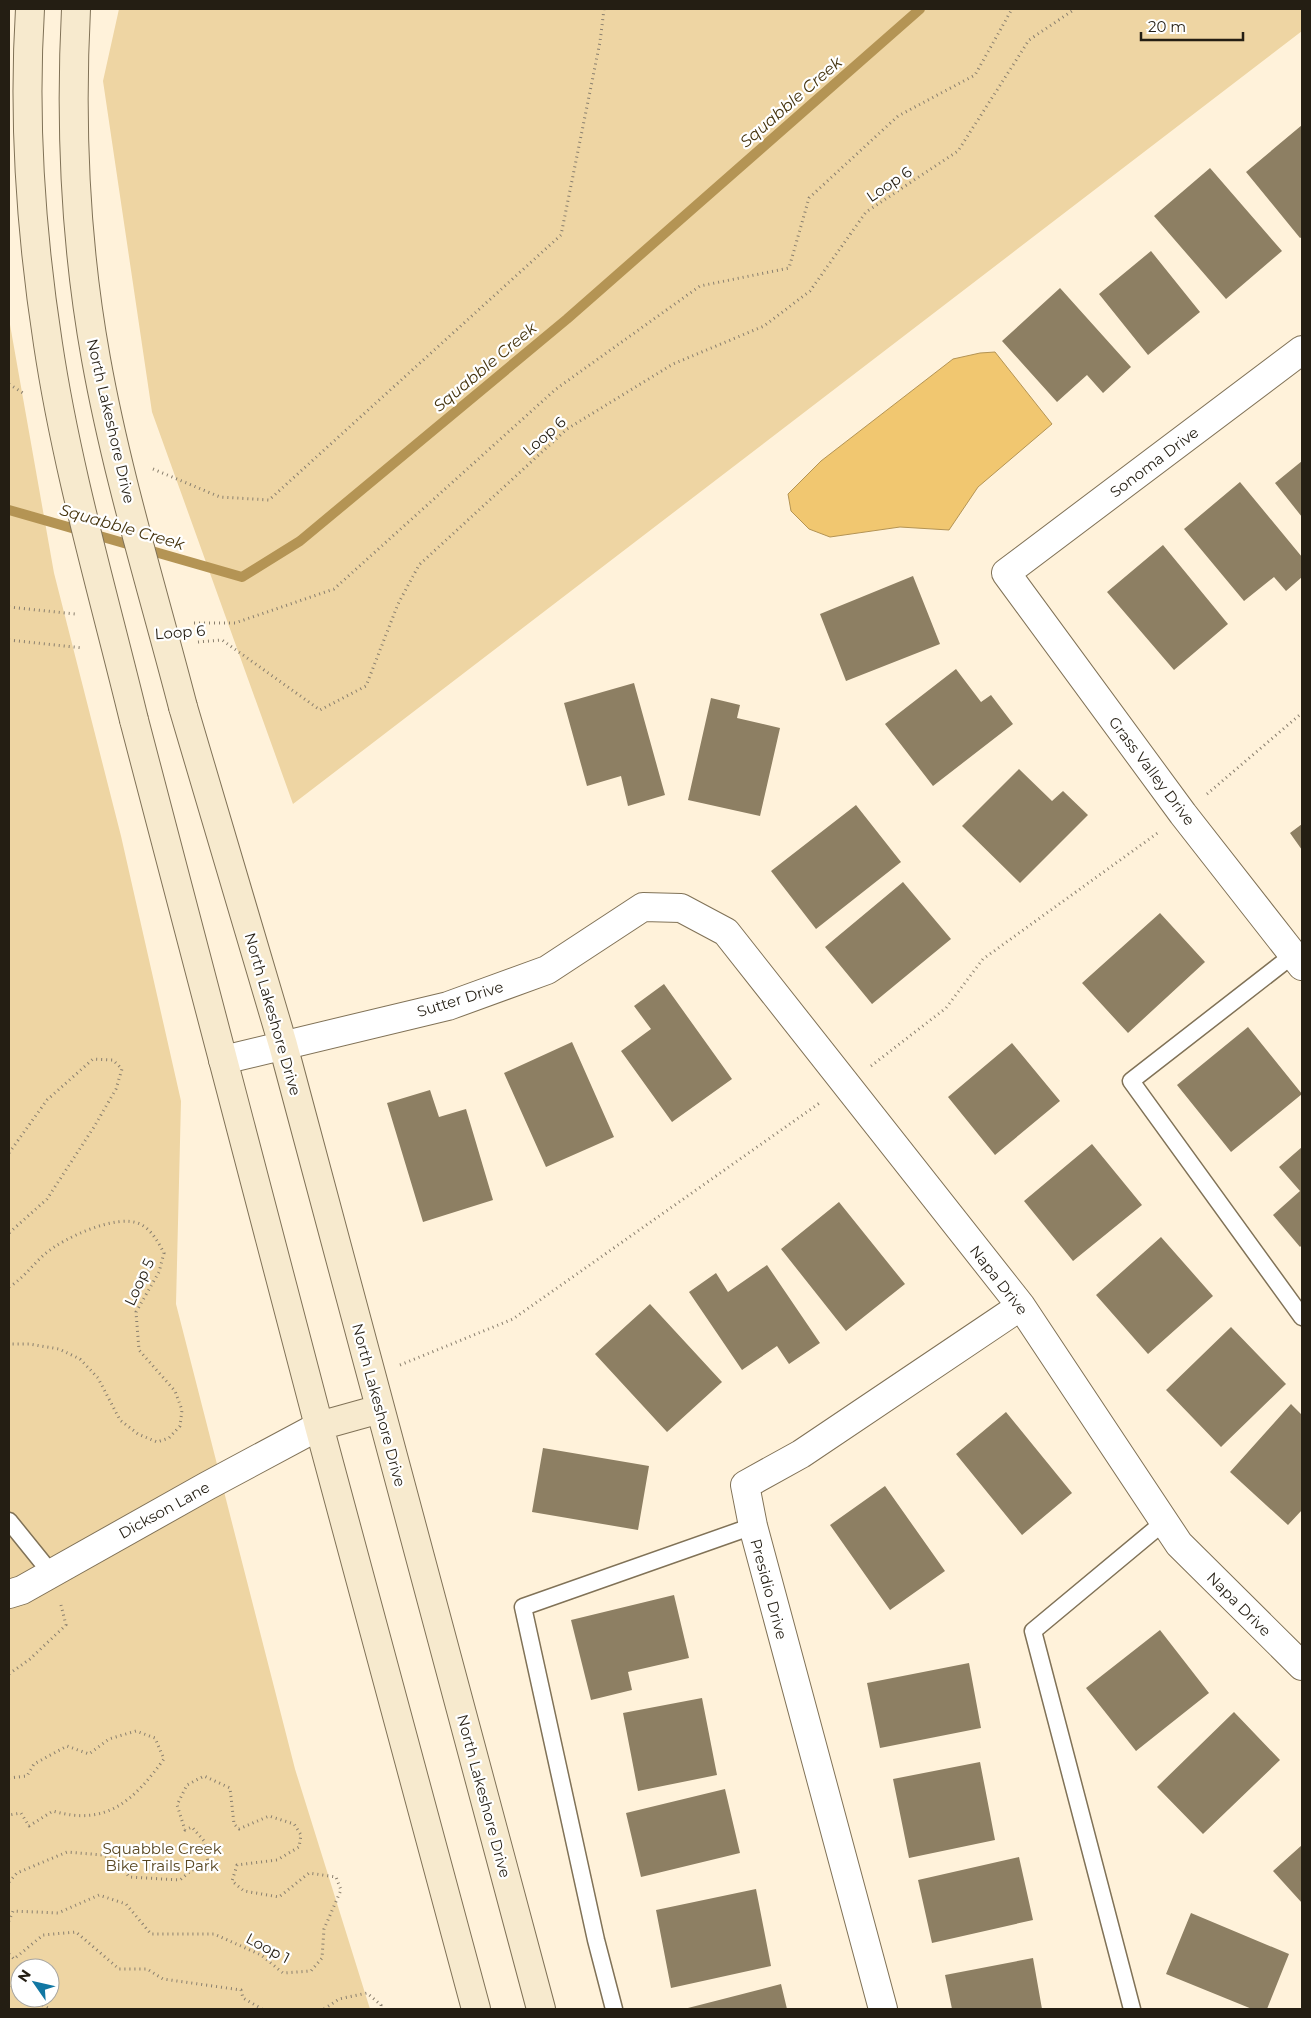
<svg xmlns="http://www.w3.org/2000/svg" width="1311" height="2018" font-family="Montserrat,sans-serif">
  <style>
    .green { fill: #eed5a3; fill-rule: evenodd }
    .water { fill: #f1c770; stroke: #b49454 }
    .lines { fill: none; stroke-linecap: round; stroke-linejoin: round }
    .stream { stroke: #b49454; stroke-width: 10 }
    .building { fill: #8d7f63 }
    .lane-casing { stroke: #807257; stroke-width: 19 }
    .street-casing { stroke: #807257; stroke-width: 30 }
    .secondary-casing { stroke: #807257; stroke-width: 30 }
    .path { stroke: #897f6e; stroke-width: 3; stroke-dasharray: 1 4; stroke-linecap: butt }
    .lane { stroke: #fff; stroke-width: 16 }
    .street { stroke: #fff; stroke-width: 28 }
    .secondary { stroke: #f7eace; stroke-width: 28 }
    .secondary-bridge-casing { stroke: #807257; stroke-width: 30; stroke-linecap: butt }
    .secondary-bridge { stroke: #f7eace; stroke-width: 28 }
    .labels { text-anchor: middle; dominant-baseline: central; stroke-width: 4.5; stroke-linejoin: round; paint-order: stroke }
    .street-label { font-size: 15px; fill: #241e13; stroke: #fff }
    .park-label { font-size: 15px; fill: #584722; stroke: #fff }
    .water-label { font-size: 16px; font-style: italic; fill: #45340e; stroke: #fff }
  </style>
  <rect width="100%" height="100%" fill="#fff2da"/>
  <path class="green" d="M119,9H1302V31L293,804L152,412L103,81Z
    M9,319L54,573L121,836L181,1101L176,1304L295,1769L370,2009H9ZM20,1968H50V1998H20Z"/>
  <path class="water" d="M995,352L1052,424L978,487L949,530L900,527L830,537L809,529L791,511L788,494L821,461L953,359L980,353Z"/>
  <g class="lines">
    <path class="stream" d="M9,510L242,577L300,541L567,319L920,9"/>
  </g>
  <path class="building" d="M1302,125V237L1300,238L1246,172Z
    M1210,168L1282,251L1226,299L1154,216Z
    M1151,251L1200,312L1148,355L1099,294Z
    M1060,288L1131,367L1103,393L1087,375L1057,402L1002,341Z
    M1302,461V517L1275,483Z
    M1240,482L1302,557V577L1286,591L1274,577L1244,601L1184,529Z
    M1163,545L1228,624L1174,670L1107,592Z
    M913,576L940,644L846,681L820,614Z
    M956,669L981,702L991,695L1013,724L933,786L885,724Z
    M634,683L665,795L628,806L621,776L587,786L564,703Z
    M711,698L740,705L737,718L780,728L760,816L688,800Z
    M1019,769L1052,801L1063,791L1088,815L1020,883L962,826Z
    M856,805L901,862L816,929L771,871Z
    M1302,824V850L1290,833Z
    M903,882L951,939L872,1004L825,947Z
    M1160,913L1205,962L1128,1033L1082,983Z
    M664,984L732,1079L672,1122L621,1051L651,1029L634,1006Z
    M1248,1027L1302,1094L1231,1152L1177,1085Z
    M572,1042L614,1137L546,1167L504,1073Z
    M1012,1043L1060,1101L995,1155L948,1097Z
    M430,1090L439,1117L466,1109L493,1200L423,1222L387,1103Z
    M1092,1144L1142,1205L1073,1261L1024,1201Z
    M1302,1147V1245L1300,1247L1273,1215L1300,1191L1279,1167Z
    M839,1202L905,1284L846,1331L781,1249Z
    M1161,1237L1213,1296L1148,1354L1096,1295Z
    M767,1265L820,1343L789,1364L777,1346L742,1370L689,1292L716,1273L728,1292Z
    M650,1304L722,1382L667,1432L595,1354Z
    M1231,1327L1286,1384L1221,1447L1166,1390Z
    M1291,1404L1302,1415V1510L1288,1525L1230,1472Z
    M1006,1412L1072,1493L1022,1535L956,1454Z
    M543,1448L649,1466L638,1530L532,1512Z
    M885,1486L945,1571L890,1610L830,1525Z
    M674,1595L689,1658L628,1672L632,1690L591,1700L571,1620Z
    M1160,1630L1209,1693L1136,1751L1086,1688Z
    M969,1663L981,1728L880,1748L867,1683Z
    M702,1698L717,1775L638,1791L623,1713Z
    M1234,1712L1280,1760L1203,1834L1157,1787Z
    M980,1762L995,1840L909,1858L893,1779Z
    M725,1789L740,1853L641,1877L626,1813Z
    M1302,1845V1903L1273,1871Z
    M1019,1857L1033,1920L932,1943L918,1880Z
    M756,1889L771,1966L671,1988L656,1910Z
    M1191,1913L1289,1954L1267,2009H1252L1166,1974Z
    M1033,1958L1042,2009H952L945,1975Z
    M781,1984L787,2009H684Z"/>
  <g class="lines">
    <defs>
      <path id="lane" d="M1293,955L1131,1081L1302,1317
        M9,1521L51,1573
        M614,2009L596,1940L523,1607L753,1526
        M1132,2009L1033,1631L1164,1522"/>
      <path id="street" d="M1302,350L1006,573L1183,814L1302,966
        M223,1060L448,1006L547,970L643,907L681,908L726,932L1021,1306L1179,1544L1302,1666
        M9,1594L22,1590L207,1486L319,1426
        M883,2009L753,1526L745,1485L801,1454L1021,1306"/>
      <path id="secondary" d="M183,707L283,1045L541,2009
        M134,720L319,1426L476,2009
        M319,1426L380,1409"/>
    </defs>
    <use href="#lane" class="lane-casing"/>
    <use href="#street" class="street-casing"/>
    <use href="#secondary" class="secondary-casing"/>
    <path class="path" d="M9,384L23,393
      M153,469L220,497L269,500L561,235L600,42L604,9
      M9,607L75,614
      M194,623H235L334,589L556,389L700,286L789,268L809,198L898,116L975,75L1012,9
      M9,640L83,648
      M198,642L222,640L320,710L366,686L398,604L419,565L567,429L673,364L764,326L810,291L866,212L958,151L1029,40L1075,9
      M1207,794L1302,713
      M871,1066L946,1008L983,959L1159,832
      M9,1153L47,1100L93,1059L113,1060L122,1069L116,1089L94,1127L47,1199L9,1233
      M9,1287C24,1278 33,1264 46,1253C64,1238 117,1213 140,1224C152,1230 158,1242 164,1253L159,1272L136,1312L139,1350L175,1391L182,1410L180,1426L169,1438L157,1442L138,1434L120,1420L98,1378L80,1359L59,1349L29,1344H9
      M400,1365L513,1319L821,1102
      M9,1674L30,1659L66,1625L61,1605
      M9,1778L27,1776L34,1764L67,1746L89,1754L109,1739L136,1731L155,1738L164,1759C134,1800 107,1827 53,1811L29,1826L21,1813L9,1815
      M9,1882L17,1873L67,1852L103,1855L119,1862L129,1877L180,1880L192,1870L209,1868L205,1842L192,1827L185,1830L177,1805L187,1785L204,1776L230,1788L234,1824L239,1829L269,1816L294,1824L301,1835L299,1847L277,1860L237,1865L232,1881L244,1891L279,1897L309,1873L336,1877L341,1890L324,1929L322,1958L311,1971L283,1973L261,1955L214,1934H151L126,1904L99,1895L58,1913L13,1911L9,1921
      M9,1954L14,1959L43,1935L76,1932L119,1969H147L163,1979L241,1990L243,1998L262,2009
      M9,1987L20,1993
      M29,1998L50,2009
      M324,2009L339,1999L367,1993L381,2005L380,2009"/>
    <use href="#lane" class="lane"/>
    <use href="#street" class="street"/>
    <use href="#secondary" class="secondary"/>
    <defs>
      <path id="secondary-bridge" d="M30,9C23,121 31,234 48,344C67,471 104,596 134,720
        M76,9C70,126 75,243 96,359C117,476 153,591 183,707"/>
    </defs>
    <use href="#secondary-bridge" class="secondary-bridge-casing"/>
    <use href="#secondary-bridge" class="secondary-bridge"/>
  </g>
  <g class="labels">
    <g class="street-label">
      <text transform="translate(889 184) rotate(-34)">Loop 6</text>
      <text transform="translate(111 421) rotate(77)">North Lakeshore Drive</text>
      <text transform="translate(544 436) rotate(-41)">Loop 6</text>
      <text transform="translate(1154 462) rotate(-37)">Sonoma Drive</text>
      <text transform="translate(180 632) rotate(-4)">Loop 6</text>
      <text transform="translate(1152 771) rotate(53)">Grass Valley Drive</text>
      <text transform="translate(460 999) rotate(-17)">Sutter Drive</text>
      <text transform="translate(273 1014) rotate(74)">North Lakeshore Drive</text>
      <text transform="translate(999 1280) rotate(52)">Napa Drive</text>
      <text transform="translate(139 1282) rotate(-65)">Loop 5</text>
      <text transform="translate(379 1405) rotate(75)">North Lakeshore Drive</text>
      <text transform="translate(164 1510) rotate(-29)">Dickson Lane</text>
      <text transform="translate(769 1589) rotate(75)">Presidio Drive</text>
      <text transform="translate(1239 1604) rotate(45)">Napa Drive</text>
      <text transform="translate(484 1796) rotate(75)">North Lakeshore Drive</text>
      <text transform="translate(268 1948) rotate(28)">Loop 1</text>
    </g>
    <g class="park-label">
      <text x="162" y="1848">Squabble Creek<tspan x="162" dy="17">Bike Trails Park</tspan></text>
    </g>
    <g class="water-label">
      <text transform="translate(791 102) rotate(-41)">Squabble Creek</text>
      <text transform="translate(485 367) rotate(-40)">Squabble Creek</text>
      <text transform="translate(122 527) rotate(16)">Squabble Creek</text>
    </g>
  </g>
  <rect width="1311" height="2018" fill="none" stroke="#241e13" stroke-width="20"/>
  <g transform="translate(35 1983) rotate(304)"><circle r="24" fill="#ffffff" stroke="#a7a5a1"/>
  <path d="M0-4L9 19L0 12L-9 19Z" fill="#1177a3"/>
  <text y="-8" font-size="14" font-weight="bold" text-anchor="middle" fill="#241e13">N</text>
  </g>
  <path d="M1141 32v8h102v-8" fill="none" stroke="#241e13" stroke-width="2.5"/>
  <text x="1148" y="32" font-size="15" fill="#241e13" stroke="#ffffff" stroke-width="4" paint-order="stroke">20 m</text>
</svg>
